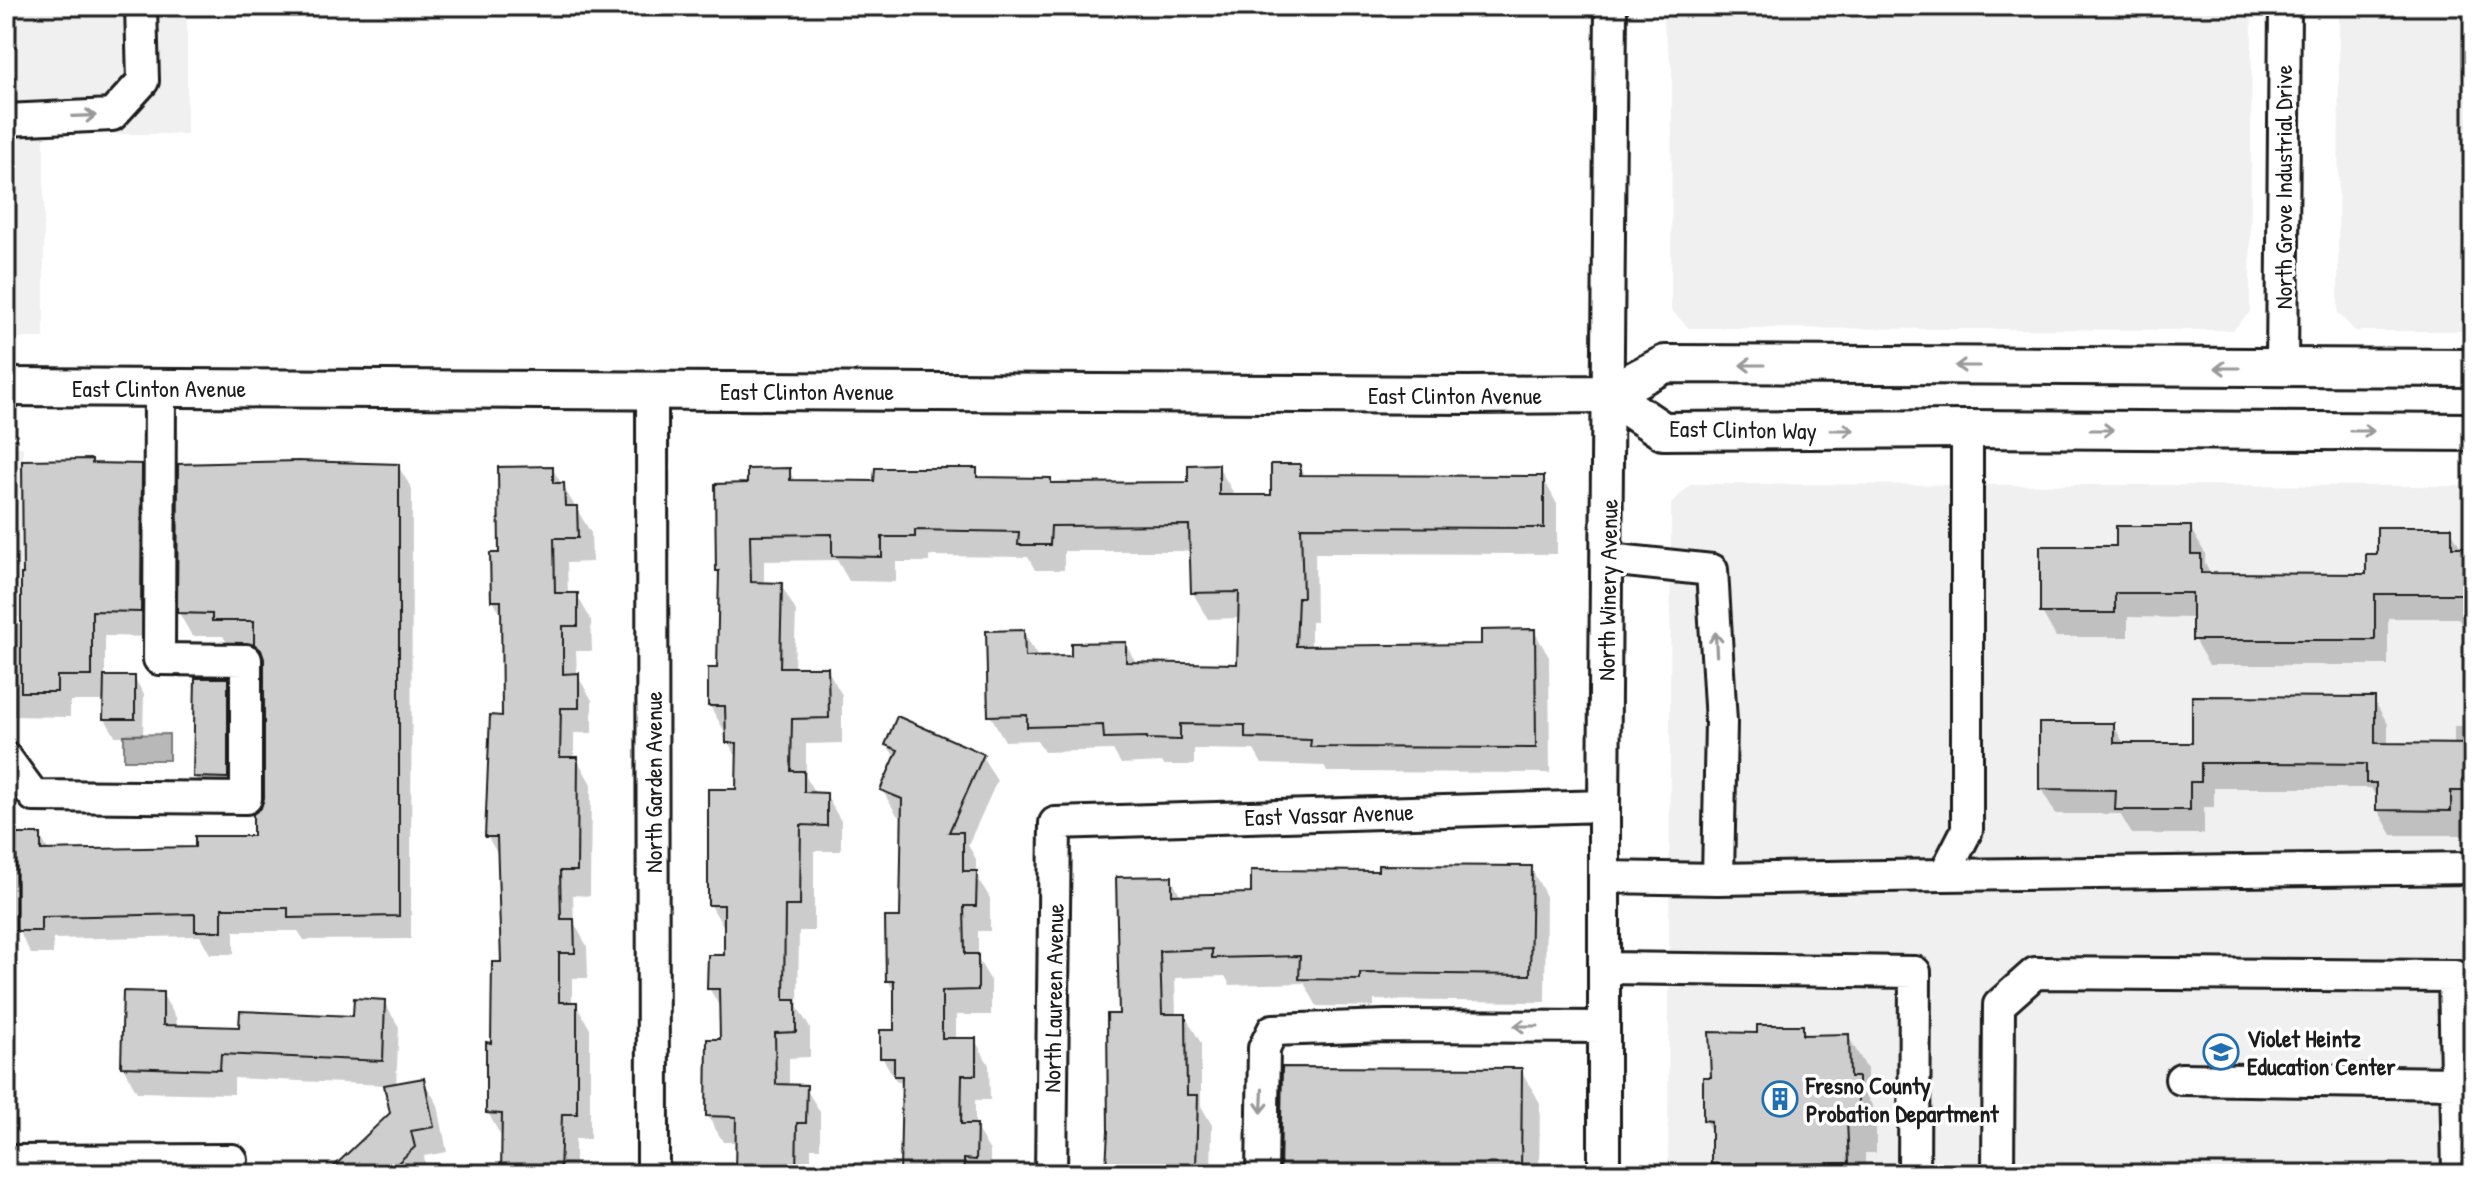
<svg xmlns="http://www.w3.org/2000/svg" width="2479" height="1180" font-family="'Patrick Hand',sans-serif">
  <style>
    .built { fill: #f0f0f0 }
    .water { fill: #b8b8b8; stroke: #7a7a7a; stroke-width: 2 }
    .shadow { fill: #0003 }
    .building { fill: #cecece; stroke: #1c1c1c; stroke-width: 2 }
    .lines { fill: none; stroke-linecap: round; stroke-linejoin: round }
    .minor-casing { stroke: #1c1c1c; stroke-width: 36 }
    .major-casing { stroke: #1c1c1c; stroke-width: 42 }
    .minor { stroke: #fff; stroke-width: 30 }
    .major { stroke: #fff; stroke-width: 36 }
    .oneway { stroke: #999 }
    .labels { text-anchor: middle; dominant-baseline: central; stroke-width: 7; stroke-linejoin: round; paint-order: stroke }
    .street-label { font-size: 24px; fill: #1c1c1c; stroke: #fff }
    .poi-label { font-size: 24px; font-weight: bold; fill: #1c1c1c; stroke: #fff; text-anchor: start }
  </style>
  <rect width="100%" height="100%" fill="#fff"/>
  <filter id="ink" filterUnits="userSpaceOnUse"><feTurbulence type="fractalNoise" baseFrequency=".0125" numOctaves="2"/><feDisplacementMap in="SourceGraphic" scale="16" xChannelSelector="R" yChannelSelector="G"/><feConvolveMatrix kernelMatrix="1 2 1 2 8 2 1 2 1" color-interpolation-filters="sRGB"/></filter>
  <g filter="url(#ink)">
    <path class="built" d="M6,6H187V134H44V338H6Z
      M1660,6H2252L2250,312L2233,330L1689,328L1671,310L1672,70Z
      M2339,6H2473V331H2355L2338,313Z
      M6,447H23L22,617H6Z
      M1691,484L2473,486V1174H1668L1671,504Z"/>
    <path class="water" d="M169,734V760H124V735Z"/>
    <path class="shadow" d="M91,461L94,465L141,466L155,491V637L105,636V678H134L144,694L143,736H115L105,719V701H70V717L6,716V624H23Z
      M398,466L412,489L411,939L304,940L298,931H234V954H210L200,936L53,939V954H31L18,929H6V836H40L49,851L197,849L255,838L266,798V661L256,643H227L223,636H192L179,613Z
      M1218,466L1233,492V497H1273L1299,466L1305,477L1543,478L1557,504V554L1315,553L1316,622H1311V647L1483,646L1534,631L1549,657L1550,773L1327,772L1324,766L1262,764L1254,750L1194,749V765H1164L1162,762L1121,764L1113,750L1044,752L1037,740L1005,741L990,715L1023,632L1038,657L1073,658L1125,644L1137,664L1239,666L1241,618L1208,619L1193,593L1192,551H1064V570H1035L1028,557L929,556V562H896V582L849,581L837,560L764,561V585H781L796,611L794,669H827L842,695V743L806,744V777L816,795H826L841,821V851H814V931H799L798,1008L810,1028V1057L789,1058V1086L805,1087L820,1112V1148H811V1174H730V1169H737L738,1142H723L708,1116L722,1041L721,1009L709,988L726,957V931L710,904L738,791L739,761L728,742V732H725L710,706L719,670L721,576L718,570L749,485L789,470L795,482L876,483L976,470L980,479L1050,480L1053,485L1190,484Z
      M552,468L591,533L592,562L567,563L568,595H577L591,620L592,651H576L577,675L592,700V733H574V759H577L591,784L590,896L573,895L574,923L587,946L588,978H572V1004H576L590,1029V1139H575V1167L580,1174H503L502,1138L488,1113L503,964L500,858L487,836L504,718V619L493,601L502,555Z
      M2190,528L2205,553V563L2212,576H2368L2379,556L2450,529L2462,549H2473V638H2469L2458,618H2388V665H2209L2194,639V618L2128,617V637H2056L2042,612L2118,548Z
      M227,680L236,697V794H205L195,777Z
      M2373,699L2388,724V745L2454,746V726H2473V815H2464V835H2392L2378,810V800L2371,788H2214V807H2204V834H2132L2120,814H2056L2041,789L2113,725L2125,745H2194Z
      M887,745L982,756L997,781L968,845L976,859V875L990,898V931H978V959L991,981V1015H956V1040H975L989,1065L990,1100H975V1126L990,1151V1174H887V1168H902L904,1089L900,1082H897L882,1057L896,1032V995L888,980L902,919L903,818L897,815L882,790L896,759Z
      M1531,868L1546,896L1545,1002L1374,1000V1007L1317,1006L1304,983L1230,985L1225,976L1175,978L1176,1016H1185L1201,1043V1106L1212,1125L1211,1174H1112L1108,1167L1121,1016L1171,878L1181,896L1253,895L1380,873Z
      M162,994L177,1019L176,1027L241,1029L355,1018L384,1002L399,1027L396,1085L423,1080L438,1105L447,1152L424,1156L427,1174H329L392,1114L386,1085L234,1078V1094L137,1092L123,1067Z
      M1802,1027L1807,1036H1848L1867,1069V1097L1876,1112V1153H1865V1174H1713V1135L1705,1120L1713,1079L1759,1035Z
      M1521,1070L1540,1103L1539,1174H1282Z"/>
    <path class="building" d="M92,459V463L142,464L141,612L92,611V676H57V692H21V574H23L22,460Z
      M298,461L399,464V916L288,918V908H222V931H195V914L41,917V931H16V834H41V850L195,847V836H253V814L261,808L264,798V659L261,650L254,644V621H212V614L177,613L178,464Z
      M1219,464V495H1271V464H1300V475L1544,476V528L1301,527L1303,597H1298L1296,646L1481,644V630L1535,629L1536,748L1310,747L1311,740L1245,738V725L1180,724V740L1147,739V737L1104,738L1103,725L1027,727V715L988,716L986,631L1024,630L1025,657L1071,656V643L1126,642V662L1237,664L1239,592L1191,593L1189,525L1051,526L1050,545H1018L1019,532L915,530V537H882V557L832,556V534L750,535L751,582L782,583L780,667H828L829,718L792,719L791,771H804V792L827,793V826L801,825L800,906H785L784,1000H796V1032L775,1033L776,1084L807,1085L806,1123H797L796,1174H735L736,1117L706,1116L707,1039H720L719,989H707L708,955H724V905H708V789H736L737,743H726L725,706H708V668H717L719,571H716L715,484L747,483V469L790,468V480L874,481L875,468H977V477L1051,478V483L1188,482V465Z
      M553,466V483H564L565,506H577L578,538H554L555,593H578V626H563V674L579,673V708H561L560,757H578L577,871H560L561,919H574L575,953H559V1002H577V1114H562L560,1174H501L502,1114L486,1113V1042L491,1043L492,962H501L497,837H485L490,715L502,716L501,601H491L490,553H499L498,467Z
      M2116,526H2191V554H2201V573L2366,574V554H2377V527H2452V547H2473V594H2375V640H2192V593H2115V613H2040V546H2116Z
      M104,676H135V719H103Z
      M195,678H228V778L193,777Z
      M2192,696L2375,697V743L2473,744V791H2451V811L2376,810V783H2366V764L2267,763H2201V782H2190V810H2115L2116,790L2039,789V723H2114V743H2192Z
      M897,716L984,754L949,832H963V871H977L976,906H964L965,954H978V990L942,991V1038H976V1075H962L961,1124H977L976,1160L964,1159V1174H900L902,1076H894V1058H880V1030H894V981H886L885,917H900L902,799L880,790L898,750L885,745Z
      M1378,865L1532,866L1530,975L1360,973V980L1299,979L1300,956L1212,958V949L1160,951L1162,1014H1186L1187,1095H1198L1196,1169L1106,1167L1108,1131L1107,1014H1119L1116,877L1172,876V895L1251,893V870L1378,871Z
      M123,991L163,992V1025L239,1027L240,1011L353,1016L354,998L385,1000L383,1061L221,1054L220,1070L121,1067Z
      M1757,1025H1803V1035L1849,1034L1850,1077H1858V1120L1847,1121L1849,1163L1803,1164V1174H1756L1757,1164H1711V1121L1703,1120V1077H1711L1709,1032L1757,1033Z
      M1282,1067L1522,1068L1521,1174H1280Z
      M424,1078L434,1127L411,1131L415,1147L386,1174H326L390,1113L384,1085Z"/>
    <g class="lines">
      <defs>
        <path id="minor" d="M6,120L112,115L143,81L141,6
          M2282,368L2285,6
          M652,390L653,1174
          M1608,559L1712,570L1721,722L1718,879
          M6,758L34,796L246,798V660L159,659L160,387
          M1944,875L2473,868
          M1605,877L1718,879L1944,875L1967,830V429
          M1605,968L1915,972L1914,1174
          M2181,1079L2457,1083
          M6,1161L232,1160
          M1051,1174L1055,823L1604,806
          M1262,1174L1264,1048L1273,1030L1386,1026L1604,1027
          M1604,1174V806L1611,6
          M1998,1174L1999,1005L2035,973L2454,976L2458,1174"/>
        <path id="major" d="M6,387L1467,395L1608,394L1665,364L2473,368
          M1608,394L1663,431L1967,429L2473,432"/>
      </defs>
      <use href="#minor" class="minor-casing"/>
      <use href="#major" class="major-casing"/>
      <use href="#minor" class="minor"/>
      <use href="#major" class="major"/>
    </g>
    <defs><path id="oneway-shaft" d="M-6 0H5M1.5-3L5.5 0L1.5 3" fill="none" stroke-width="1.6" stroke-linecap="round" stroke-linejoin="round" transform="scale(2)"/></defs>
    <g class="oneway">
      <use href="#oneway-shaft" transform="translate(84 116) rotate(-2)"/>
      <use href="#oneway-shaft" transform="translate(1752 365) rotate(-180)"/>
      <use href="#oneway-shaft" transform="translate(1967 366) rotate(-180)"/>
      <use href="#oneway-shaft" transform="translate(2227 368) rotate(-180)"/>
      <use href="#oneway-shaft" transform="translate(1842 430)"/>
      <use href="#oneway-shaft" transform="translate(2102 430)"/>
      <use href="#oneway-shaft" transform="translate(2362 431)"/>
      <use href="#oneway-shaft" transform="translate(1716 644) rotate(-93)"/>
      <use href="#oneway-shaft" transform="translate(1526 1026) rotate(-180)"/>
      <use href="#oneway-shaft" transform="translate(1262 1101) rotate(92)"/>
    </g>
  </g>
  <defs>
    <symbol id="school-ring" viewBox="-11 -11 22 22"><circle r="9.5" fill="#fff" stroke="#1f6fb2" stroke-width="1.5"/><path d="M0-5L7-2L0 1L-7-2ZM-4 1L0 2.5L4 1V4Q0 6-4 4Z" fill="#1f6fb2"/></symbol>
    <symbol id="building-ring" viewBox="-11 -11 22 22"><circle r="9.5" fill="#fff" stroke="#1f6fb2" stroke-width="1.5"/><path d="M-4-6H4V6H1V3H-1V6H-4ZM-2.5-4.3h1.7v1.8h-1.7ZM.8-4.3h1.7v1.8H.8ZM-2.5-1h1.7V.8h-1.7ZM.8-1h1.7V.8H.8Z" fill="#1f6fb2"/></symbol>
  </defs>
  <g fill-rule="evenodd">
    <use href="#school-ring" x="2201" y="1032" width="40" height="40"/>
    <use href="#building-ring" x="1760" y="1079" width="40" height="40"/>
  </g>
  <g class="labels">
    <g class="street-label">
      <text transform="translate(2283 187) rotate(-90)">North Grove Industrial Drive</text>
      <text x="159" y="388">East Clinton Avenue</text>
      <text x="807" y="391">East Clinton Avenue</text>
      <text x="1455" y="395">East Clinton Avenue</text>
      <text transform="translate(1743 429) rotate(1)">East Clinton Way</text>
      <text transform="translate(1607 590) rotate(-89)">North Winery Avenue</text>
      <text transform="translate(653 782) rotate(-90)">North Garden Avenue</text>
      <text transform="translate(1329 814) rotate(-2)">East Vassar Avenue</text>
      <text transform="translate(1053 998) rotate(-89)">North Laureen Avenue</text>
    </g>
    <g class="poi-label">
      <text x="2247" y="1038">Violet Heintz<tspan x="2247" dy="28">Education Center</tspan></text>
      <text x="1806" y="1085">Fresno County<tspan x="1806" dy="28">Probation Department</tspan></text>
    </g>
  </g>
  <rect width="2479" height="1180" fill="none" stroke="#fff" stroke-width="32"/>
  <rect x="16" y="16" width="2447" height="1148" fill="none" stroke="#1c1c1c" stroke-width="3" filter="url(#ink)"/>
</svg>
